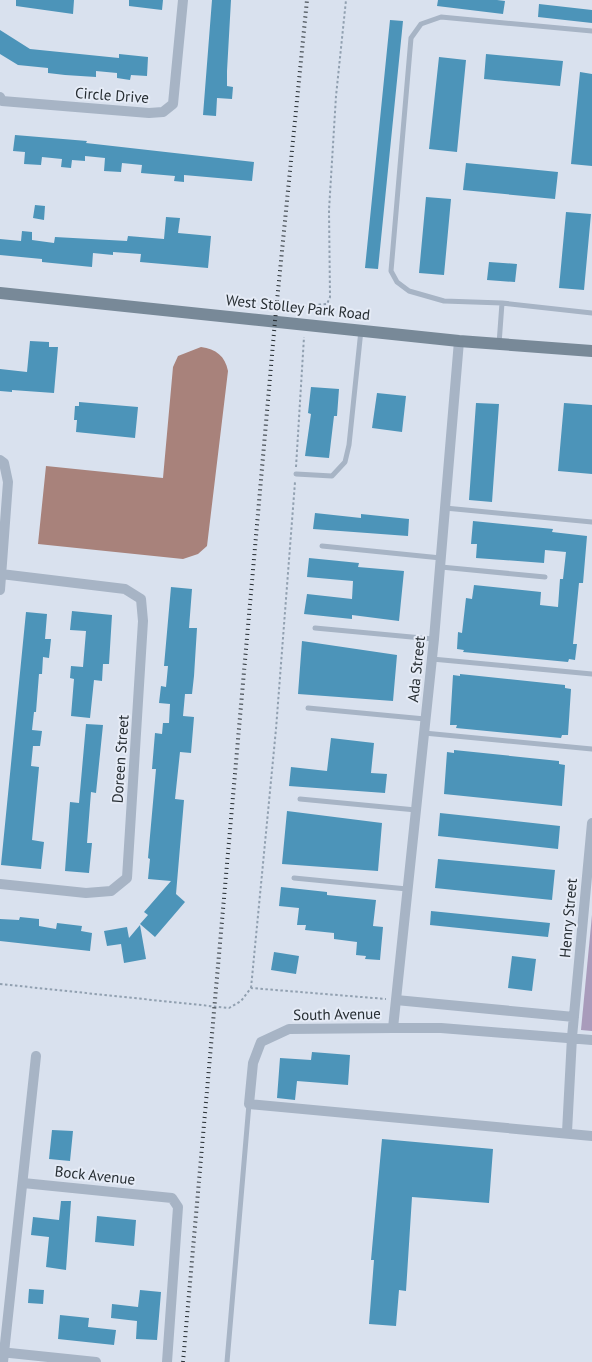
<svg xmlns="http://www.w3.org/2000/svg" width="592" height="1362" font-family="'PT Sans',sans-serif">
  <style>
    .green { fill: #a99bbb }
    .water { fill: #a8827b }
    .building { fill: #4c94b9 }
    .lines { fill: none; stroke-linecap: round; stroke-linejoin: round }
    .path { stroke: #91a0b0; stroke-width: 2; stroke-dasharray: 2.5 2.5; stroke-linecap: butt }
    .lane { stroke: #a7b4c5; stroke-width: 5 }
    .street { stroke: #a7b4c5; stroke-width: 10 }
    .secondary { stroke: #788998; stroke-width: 12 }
    .rail { stroke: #262d32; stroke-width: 4; stroke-dasharray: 1 4; stroke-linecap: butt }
    .labels { text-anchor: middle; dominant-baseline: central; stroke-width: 4; stroke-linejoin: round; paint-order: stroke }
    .street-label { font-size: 15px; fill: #262d32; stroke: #e5ebf6 }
  </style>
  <rect width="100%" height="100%" fill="#d9e1ee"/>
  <path class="green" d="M592,915V1031L581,1030Z"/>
  <path class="water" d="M201,347C216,349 225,356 228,371L207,546L198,554L183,559L38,544L46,466L163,478L173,367L178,356Z"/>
  <path class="building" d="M16,0H74L73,14L16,6Z
    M129,0H163L162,10L129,6Z
    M212,0H231L227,71V86L233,87L232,99L217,98L216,116L203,115Z
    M438,0H497L505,1L503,14L437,6Z
    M539,4L592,10V23L538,17Z
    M390,20L403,21L378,269L365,268Z
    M0,30L30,49L119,58V54L148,57L147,76L131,75L130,80L117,78V73L96,71V77L65,75L48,73V68L18,65L0,54Z
    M486,54L563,61L560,86L484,79Z
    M439,57L466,60L457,152L429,149Z
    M580,72L592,74V166L571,164Z
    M15,135L87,141L86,143L254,162L252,181L184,175V182L174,181L175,176L141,173L142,165L122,163L121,172L104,171L105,158L85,156V161L72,160L71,168L61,167L62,159L42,157L41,165L24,164L25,152L13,151Z
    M466,163L558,172L555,199L463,190Z
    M426,197L451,199L444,275L419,273Z
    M35,205L45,206L44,220L33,218Z
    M566,212L591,214L584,290L559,288Z
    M166,217L180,218L178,233L211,236L208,268L140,262L141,254L113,252V255L93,253L92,267L42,262V259L0,255V239L21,241L22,231L32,232V240L54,243L55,237L127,241L128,236L164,239Z
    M489,262L517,264L515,282L487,280Z
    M30,341L49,342V347H58L54,393L12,390V392L0,391V369L27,372Z
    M311,387L339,389L337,416H334L329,458L305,456L311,414L308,413Z
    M377,393L406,396L402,432L372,428Z
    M79,402L138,407L135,438L76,432L77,420H74L75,406H79Z
    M476,403L499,404L492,502L469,500Z
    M564,403L592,405V474L558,471Z
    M315,513L361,518V514L409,519L408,536L313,529Z
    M473,521L553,529L552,532L587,536L583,583H579L573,644H577L575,660L569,659L568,662L463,652L464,650L457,649L458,632L462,633L466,598L472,599L474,585L541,592L540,605L558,607L560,579H563L566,552L545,550L544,563L476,558L477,544H471Z
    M309,558L359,563L358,567L404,571L399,621L352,615V619L304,614L307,594L352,599L353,581L307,577Z
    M171,587L192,589L189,628H197L194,676L192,694H185L183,716L194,717L191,753L180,752L175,799L184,800L176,894L185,902L155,937L140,924L148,915L144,912L171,881L148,879L150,859L148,858L156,769H152L155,733L162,734L163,723H169L170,704L159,703L161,686L166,687L168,666H164Z
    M72,611L112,615L109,664H103L102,681L94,680L90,718L71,716L74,679L70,678L71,666L83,667L86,631L70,630Z
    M26,612L47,614L45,639H51L49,658L43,657L42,674H39L36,712H34L32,730L42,731L40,746H33L31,766L39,767L32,840L44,842L41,869L1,865Z
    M302,641L397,655L393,701L298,694Z
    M460,674L565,685V688L571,689L568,735H562L561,738L456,728L457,725H450L453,675L460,676Z
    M86,724L103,725L96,793L91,792L87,843H92L89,873L65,871L70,802L79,803Z
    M331,738L374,743L371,773L387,774L385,793L289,786L291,767L327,771Z
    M454,750L559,761V764L565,765L562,806L444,794L447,752L454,753Z
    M287,811L382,823L378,871L282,864Z
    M440,813L560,826L558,849L438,836Z
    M438,859L555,870L552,900L435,888Z
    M281,887L327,892V895L376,900L373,926L383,927L380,960L365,959L366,956L356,955L357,942L334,939V933L305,930L306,925H297L299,908L279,906Z
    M431,911L550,923L548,937L430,925Z
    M20,917L39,919V926L56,929L57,923L82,926L81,931L92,933L90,951L0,941V919L19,920Z
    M140,925L146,959L124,963L121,944L107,946L104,931L127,927L129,938Z
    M274,952L299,956L296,974L271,970Z
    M512,956L536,959L532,991L508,988Z
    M312,1052L350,1055L348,1085L297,1081L295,1100L277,1098L280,1058L311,1060Z
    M52,1130L73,1131L70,1161L49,1159Z
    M382,1139L493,1149L489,1203L412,1197L406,1291L399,1290L396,1326L369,1324L374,1260H371Z
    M61,1201H71L66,1270L46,1267L49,1237L31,1235L33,1217L59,1220Z
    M97,1216L136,1220L134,1246L95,1242Z
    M29,1289L44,1290L43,1304L28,1303Z
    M140,1290L161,1292L157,1340L136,1339L137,1321L111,1318L112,1304L138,1307Z
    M60,1315L89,1318L88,1327L116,1330L114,1345L58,1339Z"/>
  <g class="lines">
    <path class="path" d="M308,313L313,305L327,304L330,297L329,210L336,96L346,0
      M296,467L304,337
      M0,984L229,1008L241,1001L251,988L386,999
      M251,988L276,729L295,482"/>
    <path class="lane" d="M592,31L441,17L421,24L411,38L391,271L397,282L409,291L444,301L502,303L592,313
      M499,344L502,303
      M296,474L332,476L345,462L349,445L361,330
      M445,508L592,522
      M322,546L441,558
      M441,567L545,577
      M315,628L433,639
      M432,659L592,674
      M308,708L425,719
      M424,733L592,749
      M300,799L416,810
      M294,878L407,889
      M227,1362L249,1104"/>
    <path class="street" d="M0,97L2,101L149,113L163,112L173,104L183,0
      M0,460L4,463L8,482L0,590
      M0,884L86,893L111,891L127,878L143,621L141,599L125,589L1,574
      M396,1000L574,1017
      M393,1028L434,639L459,341
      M592,1040L441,1028H393L289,1029L261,1042L253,1063L249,1104L592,1136
      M567,1132L572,1037L592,823
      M23,1183L172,1198L178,1207L167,1362
      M0,1352L96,1362
      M3,1362L36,1056"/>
    <path class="secondary" d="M0,293L459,341L592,351"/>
    <path class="rail" d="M183,1362L275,321L307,0"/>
  </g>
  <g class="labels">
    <g class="street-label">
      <text transform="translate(112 95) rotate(4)">Circle Drive</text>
      <text transform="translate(298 307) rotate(6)">West Stolley Park Road</text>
      <text transform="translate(416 669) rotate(-84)">Ada Street</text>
      <text transform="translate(120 759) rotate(-86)">Doreen Street</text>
      <text transform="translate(568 918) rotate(-85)">Henry Street</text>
      <text transform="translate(337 1014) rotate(-1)">South Avenue</text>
      <text transform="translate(95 1175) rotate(6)">Bock Avenue</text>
    </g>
  </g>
</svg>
